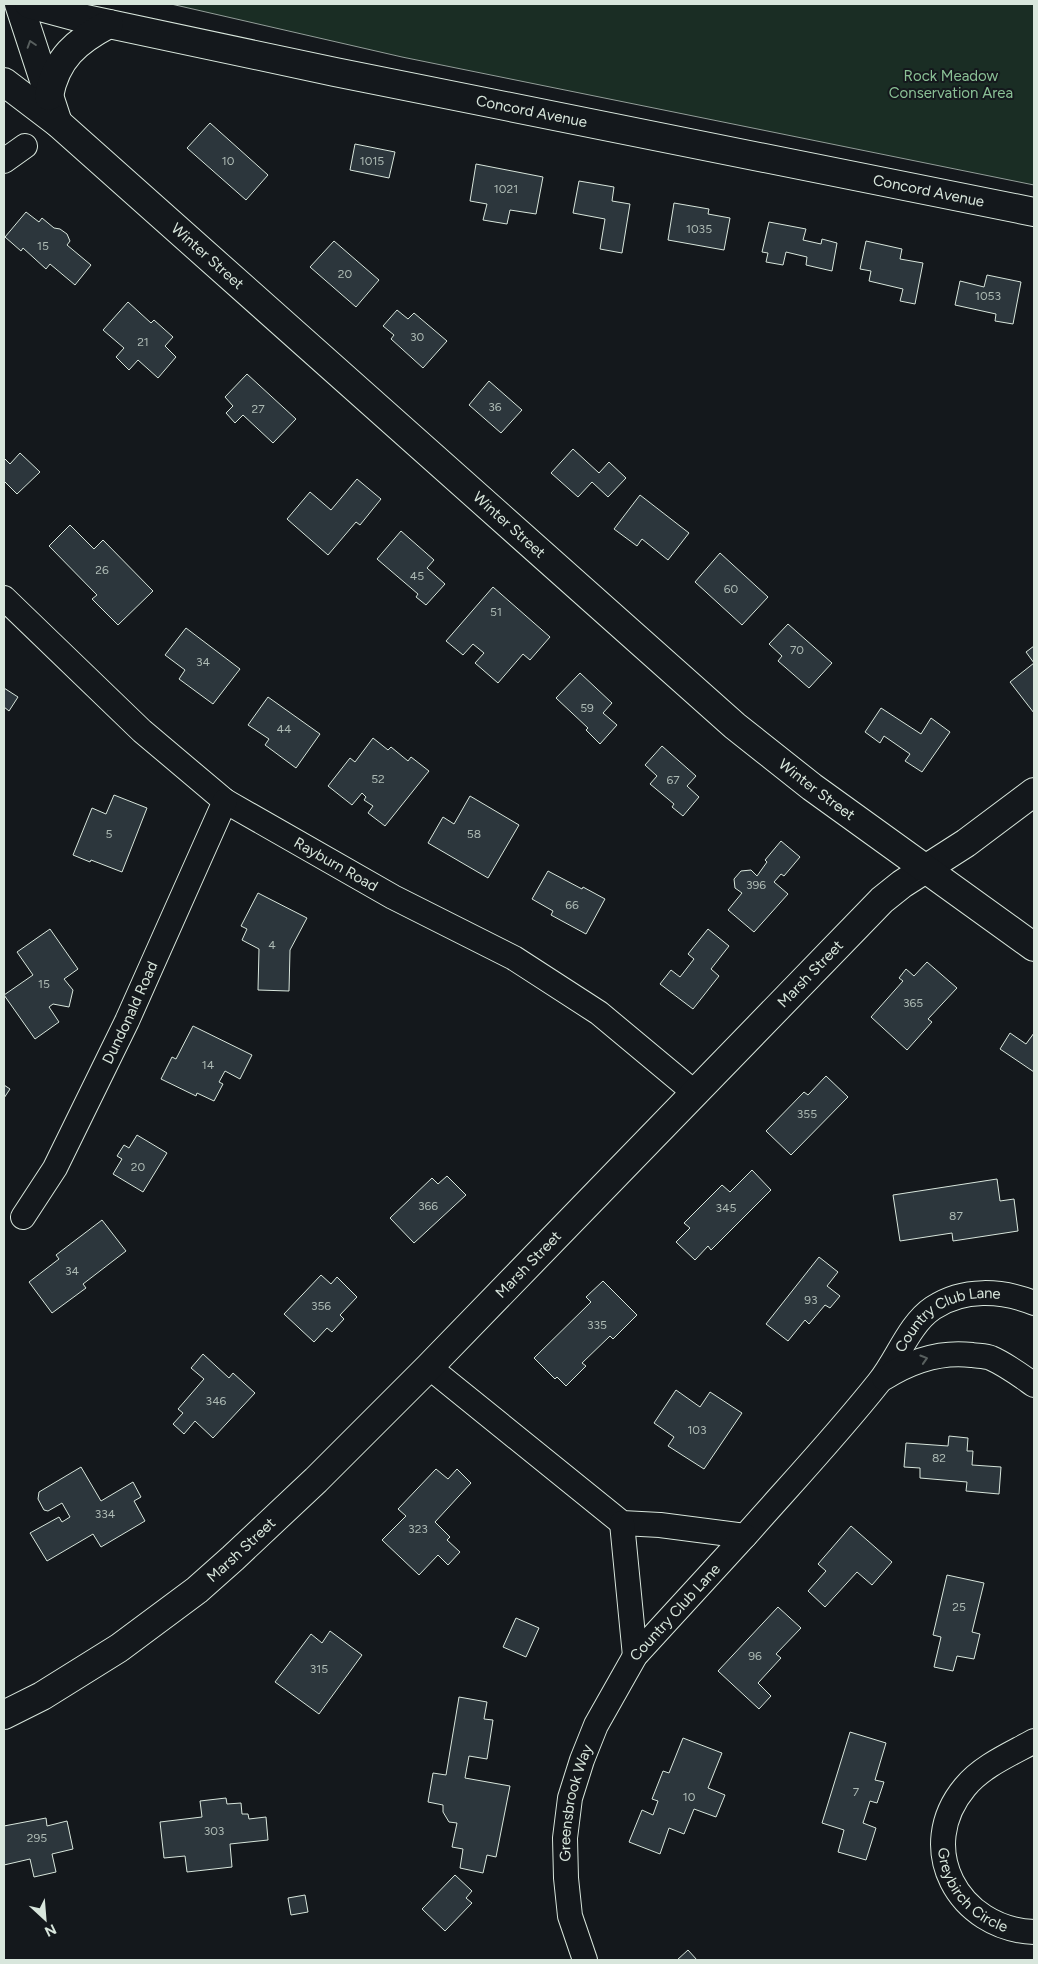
<svg xmlns="http://www.w3.org/2000/svg" width="1038" height="1964" font-family="Figtree,sans-serif">
  <style>
    .green { fill: #1a2d24; stroke: #939e99 }
    .building { fill: #2c363c; stroke: #d8e6dc }
    .lines { fill: none; stroke-linecap: round; stroke-linejoin: round }
    .minor-casing { stroke: #d8e6dc; stroke-width: 26 }
    .tertiary-casing { stroke: #d8e6dc; stroke-width: 30 }
    .secondary-casing { stroke: #d8e6dc; stroke-width: 30 }
    .minor { stroke: #14181c; stroke-width: 24 }
    .tertiary { stroke: #14181c; stroke-width: 28 }
    .secondary { stroke: #14181c; stroke-width: 28 }
    .oneway { stroke: #59605f }
    .labels { text-anchor: middle; dominant-baseline: central; stroke-width: 4; stroke-linejoin: round; paint-order: stroke }
    .number-label { font-size: 12px; fill: #adbab4 }
    .park-label { font-size: 15px; fill: #8ac095; stroke: #14181c }
    .street-label { font-size: 15px; fill: #d8e6dc; stroke: #14181c }
  </style>
  <rect width="100%" height="100%" fill="#14181c"/>
  <path class="green" d="M171,4H1034V185L402,57Z"/>
  <path class="building" d="M210,123L268,175L246,200L187,148Z
    M355,144L395,152L389,178L350,170Z
    M476,164L543,177L536,214L510,210L507,224L483,220L487,204L470,201Z
    M579,181L614,187L612,201L630,204L622,253L600,249L605,219L573,213Z
    M674,203L709,209L708,214L730,218L724,250L668,240Z
    M26,212L39,222L42,218L54,228L60,229L67,234L70,241L67,245L91,265L75,285L50,264L46,269L23,248L21,251L5,237Z
    M769,222L806,229L803,240L821,244L822,239L837,243L832,271L806,265L807,257L786,252L783,265L766,262L768,253L762,252Z
    M334,241L379,280L356,307L310,267Z
    M866,241L902,249L900,259L923,263L915,304L900,301L903,289L869,281L871,271L860,269Z
    M987,275L1021,282L1013,324L995,321L996,314L955,305L960,281L984,287Z
    M128,302L151,323L154,320L173,337L165,346L176,357L158,378L138,360L129,370L116,357L124,348L103,330Z
    M397,310L408,319L414,313L447,341L423,368L391,339L394,335L383,326Z
    M247,374L296,419L273,443L243,415L235,423L226,413L233,406L225,397Z
    M489,381L522,410L501,433L469,405Z
    M573,449L599,473L609,462L626,478L608,497L592,482L578,497L551,473Z
    M20,453L40,472L17,494L4,481V458L10,464Z
    M357,479L381,499L360,525L356,522L328,555L287,519L310,492L331,510Z
    M640,495L689,533L668,560L642,539L637,546L614,529Z
    M70,525L94,549L103,540L153,591L118,625L92,599L97,595L49,546Z
    M401,531L434,560L427,568L445,584L426,605L416,597L418,594L377,559Z
    M720,553L768,597L742,625L695,582Z
    M493,587L550,637L530,660L523,654L498,683L475,663L484,653L473,644L463,655L446,641Z
    M788,624L832,663L809,688L778,661L782,656L769,644Z
    M186,628L240,669L213,704L179,679L185,670L165,655Z
    M1034,646V663L1026,652Z
    M1034,663V713L1010,682Z
    M580,673L612,703L603,713L617,725L600,744L586,730L588,728L556,698Z
    M4,688L18,697L9,711L4,707Z
    M268,697L320,734L296,768L265,745L269,739L248,725Z
    M881,708L921,734L931,718L950,732L922,772L905,761L910,754L884,736L880,743L865,732Z
    M373,738L388,750L391,747L408,761L411,757L429,771L385,826L368,813L373,806L364,800L366,797L362,793L352,805L328,786L350,758L355,762Z
    M662,746L696,776L687,786L699,797L683,816L672,807L674,804L650,784L657,776L645,765Z
    M114,795L147,808L122,872L91,860L90,862L73,855L92,808L106,814Z
    M470,796L519,825L488,878L428,843L443,817L454,824Z
    M781,841L800,857L784,876L781,874L774,882L788,894L754,932L728,910L742,893L735,888L734,879L741,871L751,870L757,876L767,862L765,860Z
    M548,871L582,889L583,887L605,899L586,934L551,915L553,911L532,899Z
    M258,893L307,918L290,950L289,991L258,990L259,949L242,940L247,929L241,926Z
    M50,929L78,969L64,979L73,990L69,1007L53,1004L49,1007L59,1022L35,1039L4,995L33,975L17,952Z
    M708,929L729,946L711,969L719,976L693,1009L660,984L671,970L680,977L694,959L688,954Z
    M927,962L957,988L928,1019L932,1022L907,1050L871,1017L903,981L899,978L906,969L914,976Z
    M193,1026L252,1055L240,1079L225,1071L219,1082L223,1084L214,1101L197,1093L196,1096L161,1079L172,1057L176,1059Z
    M1010,1033L1026,1044L1034,1033V1072L1000,1049Z
    M826,1076L848,1097L791,1155L766,1131L804,1092L808,1095Z
    M4,1085L10,1089L4,1098Z
    M137,1135L167,1153L143,1192L113,1174L122,1159L117,1156L124,1145L129,1148Z
    M752,1170L771,1190L711,1250L708,1246L695,1260L676,1242L690,1228L684,1223L722,1185L730,1192Z
    M447,1176L466,1195L414,1243L390,1218L432,1178L438,1184Z
    M997,1179L1000,1201L1014,1199L1018,1231L953,1241L952,1233L900,1241L893,1195Z
    M102,1220L126,1251L83,1284L86,1288L52,1313L29,1282L59,1259L56,1255Z
    M819,1257L838,1272L827,1286L840,1296L830,1308L825,1305L809,1324L805,1320L788,1341L766,1324Z
    M321,1275L331,1284L337,1277L357,1297L340,1315L344,1319L332,1332L327,1328L314,1342L284,1314Z
    M603,1281L637,1315L613,1339L610,1336L582,1363L586,1366L566,1386L557,1377L555,1379L534,1358L591,1302L586,1297Z
    M203,1354L229,1378L233,1373L255,1393L213,1438L195,1421L184,1434L173,1424L183,1413L178,1409L204,1379L191,1368Z
    M676,1390L700,1407L710,1392L742,1413L704,1469L668,1446L674,1437L654,1423Z
    M949,1436L968,1438L967,1451H973L972,1465L1001,1467L999,1494L966,1491L967,1482L920,1478V1468L904,1467L906,1443L948,1446Z
    M81,1467L101,1501L133,1482L141,1497L134,1501L145,1521L101,1547L93,1534L47,1561L30,1533L59,1517L62,1522L70,1517L62,1503L48,1511L44,1510L38,1499L39,1492Z
    M436,1469L448,1479L457,1469L471,1483L435,1522L450,1537L447,1540L460,1552L448,1565L438,1555L419,1575L382,1540L406,1516L398,1509Z
    M851,1526L892,1562L872,1585L857,1572L825,1607L808,1591L826,1571L818,1564Z
    M947,1575L984,1583L972,1632L980,1634L974,1659L957,1656L953,1671L934,1667L941,1637L933,1635Z
    M778,1607L801,1628L776,1654L781,1658L758,1683L771,1696L759,1709L718,1671Z
    M516,1618L539,1628L526,1657L503,1647Z
    M330,1631L362,1655L319,1714L275,1682L311,1634L322,1643Z
    M459,1697L487,1702L484,1719L493,1720L487,1759L469,1756L465,1778L510,1786L496,1857L487,1855L483,1873L460,1868L463,1849L452,1847L457,1823L449,1822L443,1812V1805L428,1802L433,1773L446,1775Z
    M850,1732L886,1743L875,1780L884,1782L877,1803L870,1801L863,1823L876,1828L866,1860L838,1852L844,1830L822,1823Z
    M683,1738L722,1753L708,1788L725,1795L716,1817L694,1809L684,1834L669,1828L660,1854L629,1842L642,1810L653,1815L658,1801L652,1799L663,1771L669,1773Z
    M226,1798L227,1804L241,1803L242,1814H248L249,1819L266,1817L268,1840L230,1844L232,1867L187,1872L185,1856L164,1858L160,1822L202,1817L200,1801Z
    M46,1818L47,1826L67,1821L73,1849L52,1854L56,1872L34,1877L30,1859L4,1865V1826Z
    M455,1875L472,1891L466,1898L472,1903L445,1931L422,1909Z
    M305,1895L308,1912L291,1915L288,1898Z
    M688,1950L697,1960H677Z"/>
  <g class="lines">
    <defs>
      <g id="minor">
        <path d="M4,161L25,146"/>
        <path id="s1" d="M4,598L142,731L225,801L393,897L514,958L599,1013L695,1093"/>
        <path id="s2" d="M23,1217L55,1168L127,1021L225,801"/>
        <path id="s3" d="M429,1367L622,1523L660,1525L745,1536C790,1485 837,1435 879,1382C897,1360 909,1324 933,1308C963,1288 1002,1290 1034,1303"/>
        <path d="M884,1378C911,1361 940,1351 972,1355C978,1356 986,1356 991,1358C1007,1365 1020,1375 1034,1385"/>
        <path d="M622,1523L635,1656"/>
        <path id="s4" d="M1034,1741C1011,1754 982,1766 965,1787C914,1848 958,1929 1034,1932"/>
        <path id="s5" d="M585,1960L570,1916L566,1878L565,1838L570,1798L582,1760L596,1725L635,1656L745,1536"/>
      </g>
      <g id="tertiary">
        <path id="s6" d="M4,1715L42,1696L119,1648L197,1590L233,1558L316,1480L429,1367L882,900L902,884L966,843L1034,792"/>
      </g>
      <g id="secondary">
        <path d="M19,4L58,123"/>
        <path id="s7" d="M29,4L81,18L335,72L1034,212"/>
        <path id="s8" d="M4,82L58,123L735,726L812,787L1034,947"/>
        <path d="M49,96C56,58 77,41 109,24"/>
      </g>
    </defs>
    <use href="#minor" class="minor-casing"/>
    <use href="#tertiary" class="tertiary-casing"/>
    <use href="#secondary" class="secondary-casing"/>
    <use href="#minor" class="minor"/>
    <use href="#tertiary" class="tertiary"/>
    <use href="#secondary" class="secondary"/>
  </g>
  <defs><path id="oneway-chevron" d="M-2-3.5L2.5 0L-2 3.5" fill="none" stroke-width="1.6" stroke-linecap="round" stroke-linejoin="round" transform="scale(1.25)"/></defs>
  <g class="oneway">
    <use href="#oneway-chevron" transform="translate(31 44) rotate(-108)"/>
    <use href="#oneway-chevron" transform="translate(924 1359) rotate(-17)"/>
  </g>
  <g class="labels">
    <g class="number-label">
      <text x="228" y="161">10</text>
      <text x="372" y="161">1015</text>
      <text x="506" y="189">1021</text>
      <text x="699" y="229">1035</text>
      <text x="43" y="246">15</text>
      <text x="345" y="274">20</text>
      <text x="988" y="296">1053</text>
      <text x="417" y="337">30</text>
      <text x="143" y="342">21</text>
      <text x="495" y="407">36</text>
      <text x="258" y="409">27</text>
      <text x="102" y="570">26</text>
      <text x="417" y="576">45</text>
      <text x="731" y="589">60</text>
      <text x="496" y="612">51</text>
      <text x="797" y="650">70</text>
      <text x="203" y="662">34</text>
      <text x="587" y="708">59</text>
      <text x="284" y="729">44</text>
      <text x="378" y="779">52</text>
      <text x="673" y="780">67</text>
      <text x="109" y="834">5</text>
      <text x="474" y="834">58</text>
      <text x="756" y="885">396</text>
      <text x="572" y="905">66</text>
      <text x="272" y="945">4</text>
      <text x="44" y="984">15</text>
      <text x="913" y="1003">365</text>
      <text x="208" y="1065">14</text>
      <text x="807" y="1114">355</text>
      <text x="138" y="1167">20</text>
      <text x="428" y="1206">366</text>
      <text x="726" y="1208">345</text>
      <text x="956" y="1216">87</text>
      <text x="72" y="1271">34</text>
      <text x="811" y="1300">93</text>
      <text x="321" y="1306">356</text>
      <text x="597" y="1325">335</text>
      <text x="216" y="1401">346</text>
      <text x="697" y="1430">103</text>
      <text x="939" y="1458">82</text>
      <text x="105" y="1514">334</text>
      <text x="418" y="1529">323</text>
      <text x="959" y="1607">25</text>
      <text x="755" y="1656">96</text>
      <text x="319" y="1669">315</text>
      <text x="856" y="1792">7</text>
      <text x="689" y="1797">10</text>
      <text x="214" y="1831">303</text>
      <text x="37" y="1838">295</text>
    </g>
    <g class="park-label">
      <text x="951" y="76">Rock Meadow<tspan x="951" dy="17">Conservation Area</tspan></text>
    </g>
    <g class="street-label">
      <text stroke="none"><textPath href="#s7" startOffset="514">Concord Avenue</textPath></text>
      <text stroke="none"><textPath href="#s7" startOffset="919">Concord Avenue</textPath></text>
      <text stroke="none"><textPath href="#s8" startOffset="268">Winter Street</textPath></text>
      <text stroke="none"><textPath href="#s8" startOffset="672">Winter Street</textPath></text>
      <text stroke="none"><textPath href="#s8" startOffset="1078">Winter Street</textPath></text>
      <text stroke="none"><textPath href="#s1" startOffset="428">Rayburn Road</textPath></text>
      <text stroke="none"><textPath href="#s6" startOffset="1100">Marsh Street</textPath></text>
      <text stroke="none"><textPath href="#s2" startOffset="231">Dundonald Road</textPath></text>
      <text stroke="none"><textPath href="#s6" startOffset="695">Marsh Street</textPath></text>
      <text stroke="none"><textPath href="#s3" startOffset="676">Country Club Lane</textPath></text>
      <text stroke="none"><textPath href="#s6" startOffset="290">Marsh Street</textPath></text>
      <text stroke="none"><textPath href="#s5" startOffset="381">Country Club Lane</textPath></text>
      <text stroke="none"><textPath href="#s5" startOffset="161">Greensbrook Way</textPath></text>
      <text stroke="none"><textPath href="#s4" startOffset="204">Greybirch Circle</textPath></text>
    </g>
  </g>
  <rect width="1038" height="1964" fill="none" stroke="#d8e6dc" stroke-width="10"/>
  <g transform="translate(45 1919) rotate(154)" stroke="#14181c" stroke-width="4" paint-order="stroke">
  <path d="M0-4L9 19L0 12L-9 19Z" fill="#d8e6dc"/>
  <text y="-8" font-size="14" font-weight="bold" text-anchor="middle" fill="#d8e6dc">N</text>
  </g>
</svg>
